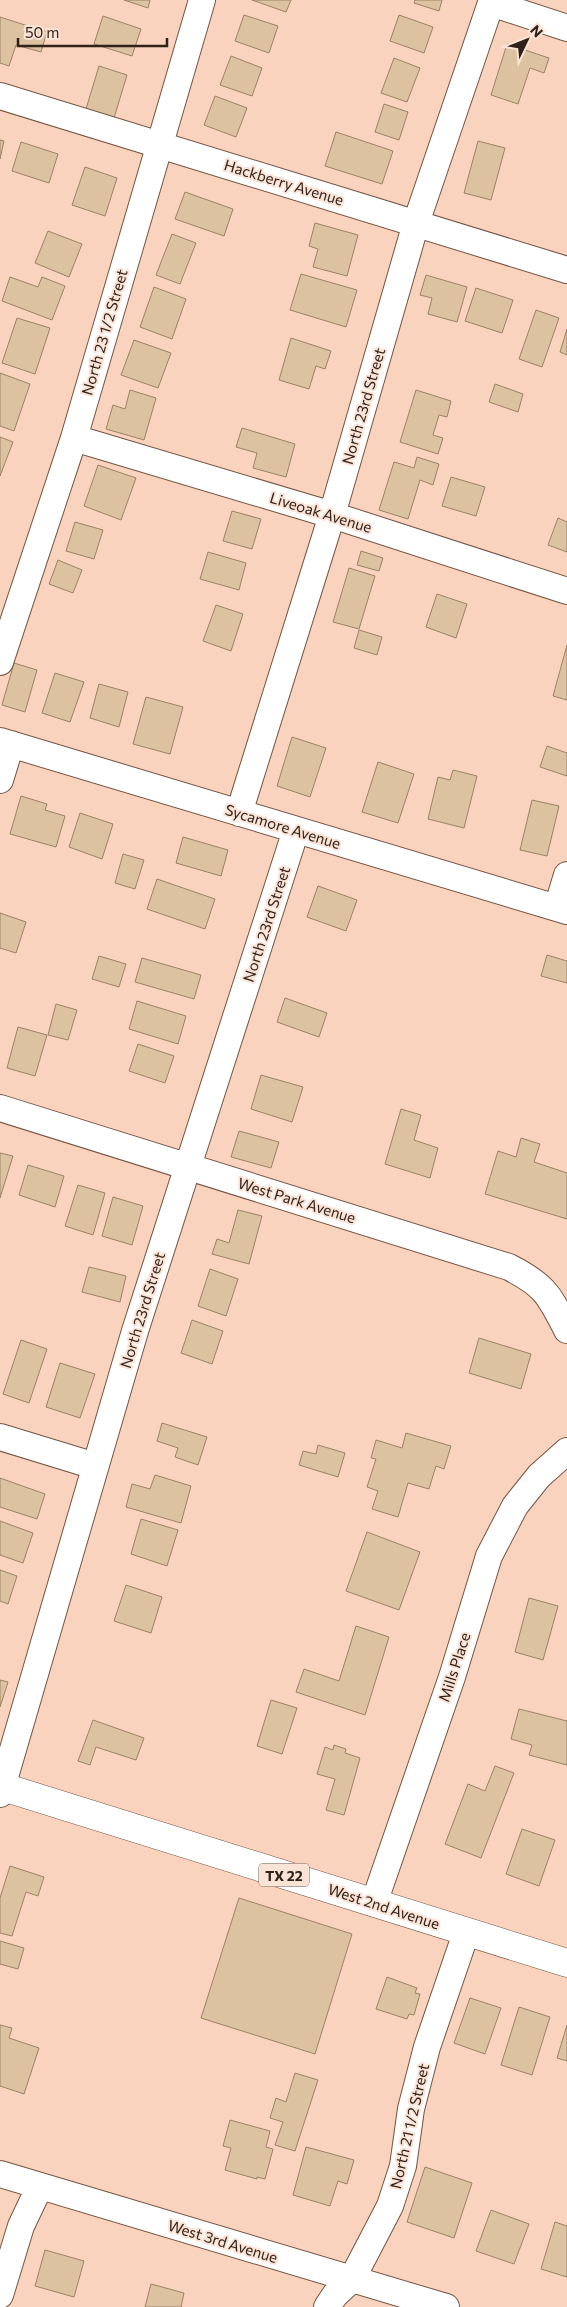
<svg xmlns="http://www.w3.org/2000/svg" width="567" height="2307" font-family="Commissioner,sans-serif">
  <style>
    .building { fill: #ddc2a2; stroke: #9b8264 }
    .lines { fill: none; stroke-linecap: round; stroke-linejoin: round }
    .minor-casing { stroke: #745441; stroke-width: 28 }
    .major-casing { stroke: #745441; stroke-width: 29 }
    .minor { stroke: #fff; stroke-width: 26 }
    .major { stroke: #fff; stroke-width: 28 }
    .labels { text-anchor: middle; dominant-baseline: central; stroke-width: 4; stroke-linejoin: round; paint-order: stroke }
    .shield { fill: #fbe3d6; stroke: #6d5c52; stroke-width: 1 }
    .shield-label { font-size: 14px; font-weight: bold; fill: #30221a }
    .street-label { font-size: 15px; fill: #30221a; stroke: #fbe3d6 }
  </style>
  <rect width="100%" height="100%" fill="#f9d3bd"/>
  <path class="building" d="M124,0H150L148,8Z
    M252,0H291L286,12Z
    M415,0H442L439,11L414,3Z
    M244,15L278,26L269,53L235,41Z
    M399,15L433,27L424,53L390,41Z
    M103,16L141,29L132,56L94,44Z
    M0,17L47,32L41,52L16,45L9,66L0,63Z
    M507,44L549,58L544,73L530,68L518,104L491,95Z
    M231,56L262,68L252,96L220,85Z
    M394,58L420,68L407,102L381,93Z
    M99,66L127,75L114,118L86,109Z
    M215,96L247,108L236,137L204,125Z
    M384,104L408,112L399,140L375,132Z
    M336,132L393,151L382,184L325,166Z
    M0,140L4,141L0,159Z
    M478,141L505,148L491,200L464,193Z
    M21,142L58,154L49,183L12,171Z
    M85,167L117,178L105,216L72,205Z
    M185,192L233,209L224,236L175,219Z
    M315,223L358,235L347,276L313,267L318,249L309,246Z
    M48,231L82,244L69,277L35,263Z
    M172,234L196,243L180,284L156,275Z
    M301,274L357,290L346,327L290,310Z
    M426,275L467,287L457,322L428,314L432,298L420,295Z
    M10,277L38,287L42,277L65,286L52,320L2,301Z
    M154,287L186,299L172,339L140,327Z
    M476,288L513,300L502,333L465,321Z
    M536,310L559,318L542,367L519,359Z
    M17,318L50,328L35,374L2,363Z
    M567,329V355L560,352Z
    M291,338L331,351L325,369L316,366L309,389L279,380Z
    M134,340L171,353L158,388L121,375Z
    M0,373L30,384L14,431L0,426Z
    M495,384L523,394L518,412L489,402Z
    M130,390L156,398L144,440L106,429L113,405L125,409Z
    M416,390L451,401L447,417L439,415L433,435L443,438L438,454L400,442Z
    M242,428L295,444L286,477L253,468L257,453L236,447Z
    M0,437L13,442L0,476Z
    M417,457L439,464L433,485L420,480L408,519L379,510L394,462L414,468Z
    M98,465L136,478L121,520L84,506Z
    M451,477L485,487L476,516L442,506Z
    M232,511L261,519L252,549L223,541Z
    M558,518L567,522V552L548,545Z
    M75,522L103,530L94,559L66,551Z
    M361,551L383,558L379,571L357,565Z
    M208,552L246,563L239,590L200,579Z
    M58,560L82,570L73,593L49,584Z
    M349,568L375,576L359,629L333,622Z
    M437,594L467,604L456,638L426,627Z
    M216,605L243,614L231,651L203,641Z
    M359,630L382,637L377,655L354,648Z
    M567,645V700L553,696Z
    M14,663L37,670L25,712L2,705Z
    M55,673L84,682L70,722L42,713Z
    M99,684L128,692L119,727L90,718Z
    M146,697L183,707L170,754L133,744Z
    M292,737L326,748L310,797L277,786Z
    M547,746L567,753V776L540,767Z
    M378,762L414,774L398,823L362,812Z
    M453,770L477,776L464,828L428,819L438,777L450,780Z
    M21,796L47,804L45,810L65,816L56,847L10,834Z
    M532,800L559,806L547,856L520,850Z
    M80,813L113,824L102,859L69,847Z
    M183,837L228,850L221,876L176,863Z
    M123,854L144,860L135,889L115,883Z
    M157,879L215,899L205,929L147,909Z
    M318,886L357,900L346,931L307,917Z
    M0,913L26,922L16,953L0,948Z
    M547,955L567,961V983L541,976Z
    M99,956L126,964L119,987L92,979Z
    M142,958L201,975L194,999L135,982Z
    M285,998L327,1013L319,1037L277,1022Z
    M137,1001L186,1016L178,1044L129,1029Z
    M56,1004L77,1010L68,1040L48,1035Z
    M18,1027L47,1035L35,1076L7,1068Z
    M138,1044L174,1056L165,1083L129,1071Z
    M261,1075L303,1087L292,1122L251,1109Z
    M401,1109L421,1115L414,1140L438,1148L430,1178L385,1164Z
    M239,1131L279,1142L271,1168L231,1157Z
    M521,1138L540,1144L534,1162L567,1173V1219L485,1194L498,1151L516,1157Z
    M0,1153L13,1156L0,1198Z
    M28,1165L64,1176L55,1207L19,1195Z
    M78,1185L105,1193L93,1235L65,1226Z
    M113,1197L143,1206L132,1245L102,1236Z
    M238,1210L262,1216L249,1264L212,1254L217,1239L229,1243Z
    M89,1267L126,1276L120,1302L82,1292Z
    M210,1269L238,1279L226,1316L198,1306Z
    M192,1320L223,1331L212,1364L181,1353Z
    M479,1338L531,1354L521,1389L469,1373Z
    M21,1340L47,1349L29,1403L3,1394Z
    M60,1363L95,1374L80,1418L46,1407Z
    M162,1423L207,1437L198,1465L175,1457L178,1448L157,1441Z
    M406,1433L451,1446L444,1469L436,1466L429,1489L408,1483L398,1517L372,1509L378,1491L367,1487L376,1459L371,1458L376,1440L402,1448Z
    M318,1445L345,1453L338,1477L299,1465L303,1451L316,1454Z
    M155,1475L191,1486L181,1523L126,1507L132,1484L150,1489Z
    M0,1478L45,1494L37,1519L0,1507Z
    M141,1519L178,1530L167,1566L131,1554Z
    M0,1521L33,1533L23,1563L0,1555Z
    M367,1532L420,1552L399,1610L346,1591Z
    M0,1570L17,1576L8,1604L0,1601Z
    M126,1585L162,1597L151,1633L114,1621Z
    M529,1598L558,1606L543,1660L515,1652Z
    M356,1626L389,1637L365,1715L296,1692L304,1669L339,1681Z
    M0,1680L8,1682L0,1707Z
    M271,1700L297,1708L282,1754L257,1746Z
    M519,1709L567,1721V1765L529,1755L532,1745L511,1739Z
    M93,1720L144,1738L136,1760L96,1747L90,1765L78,1761Z
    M334,1745L346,1749L345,1753L360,1758L344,1815L326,1810L335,1779L317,1774L325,1747L333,1750Z
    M495,1766L514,1773L481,1858L445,1844L468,1784L485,1791Z
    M522,1829L555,1840L539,1886L506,1874Z
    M10,1866L44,1877L38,1896L26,1892L12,1936L0,1933V1898Z
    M239,1898L352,1934L315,2054L201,2018Z
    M0,1941L24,1948L18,1969L0,1964Z
    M387,1977L417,1988L415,1993L420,1994L414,2015L409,2014L407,2019L376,2009Z
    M470,1998L501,2008L485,2054L454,2043Z
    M519,2007L550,2017L532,2075L501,2065Z
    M0,2025L12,2028L9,2038L39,2048L24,2094L0,2086Z
    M567,2025V2061L557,2058Z
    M295,2073L318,2080L295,2151L275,2145L283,2122L270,2118L276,2098L286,2102Z
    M230,2120L270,2131L266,2147L273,2149L265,2179L257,2177V2179L225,2170L231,2148L223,2146Z
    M306,2147L354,2160L347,2184L338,2181L330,2206L293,2195Z
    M425,2167L472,2183L454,2238L407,2222Z
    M491,2210L529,2224L514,2264L476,2251Z
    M555,2222L567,2226V2277L541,2269Z
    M45,2250L84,2261L74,2297L35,2286Z
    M151,2284L184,2293L181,2307H145Z"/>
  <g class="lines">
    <defs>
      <path id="minor" d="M491,3L567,28
        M0,96L567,270
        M74,438L332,515L567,591
        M0,662L74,438L202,0
        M0,741L567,911
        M0,780L11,744
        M239,813L332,515L416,223L492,0
        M557,908L567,875
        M0,1108L509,1267C546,1286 549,1295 567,1330
        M0,1437L95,1466
        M0,1794L135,1331L296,830
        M374,1903L452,1677L489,1556L515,1506L539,1476L567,1451
        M0,2174L446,2307
        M0,2295L21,2226L40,2186
        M327,2307L335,2295L352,2279L390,2206L403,2166L411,2109L427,2047L466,1933"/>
      <path id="major" d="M0,1786L567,1963"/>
    </defs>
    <use href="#minor" class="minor-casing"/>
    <use href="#major" class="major-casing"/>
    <use href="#minor" class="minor"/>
    <use href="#major" class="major"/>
  </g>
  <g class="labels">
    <rect class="shield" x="259" y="1863.5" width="50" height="23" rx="4"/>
    <g class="shield-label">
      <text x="284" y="1875">TX 22</text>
    </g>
    <g class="street-label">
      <text transform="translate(284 182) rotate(17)">Hackberry Avenue</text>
      <text transform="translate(104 332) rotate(-74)">North 23 1/2 Street</text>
      <text transform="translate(363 406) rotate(-74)">North 23rd Street</text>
      <text transform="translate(321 512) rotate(17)">Liveoak Avenue</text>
      <text transform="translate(283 826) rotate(17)">Sycamore Avenue</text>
      <text transform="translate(266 924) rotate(-72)">North 23rd Street</text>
      <text transform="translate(297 1200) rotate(17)">West Park Avenue</text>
      <text transform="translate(142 1310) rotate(-73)">North 23rd Street</text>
      <text transform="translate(454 1667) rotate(-72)">Mills Place</text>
      <text transform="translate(384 1906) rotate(18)">West 2nd Avenue</text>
      <text transform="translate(409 2126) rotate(-77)">North 21 1/2 Street</text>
      <text transform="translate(223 2241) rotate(17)">West 3rd Avenue</text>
    </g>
  </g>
  <g transform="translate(527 40) rotate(47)" stroke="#fbe3d6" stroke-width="4" paint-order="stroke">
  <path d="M0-4L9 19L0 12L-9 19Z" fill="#30221a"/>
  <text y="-8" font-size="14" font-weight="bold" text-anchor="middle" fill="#30221a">N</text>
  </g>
  <path d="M18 38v8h149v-8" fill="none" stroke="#30221a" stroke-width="2.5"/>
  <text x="25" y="38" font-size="15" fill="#30221a" stroke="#fbe3d6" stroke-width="4" paint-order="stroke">50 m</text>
</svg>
